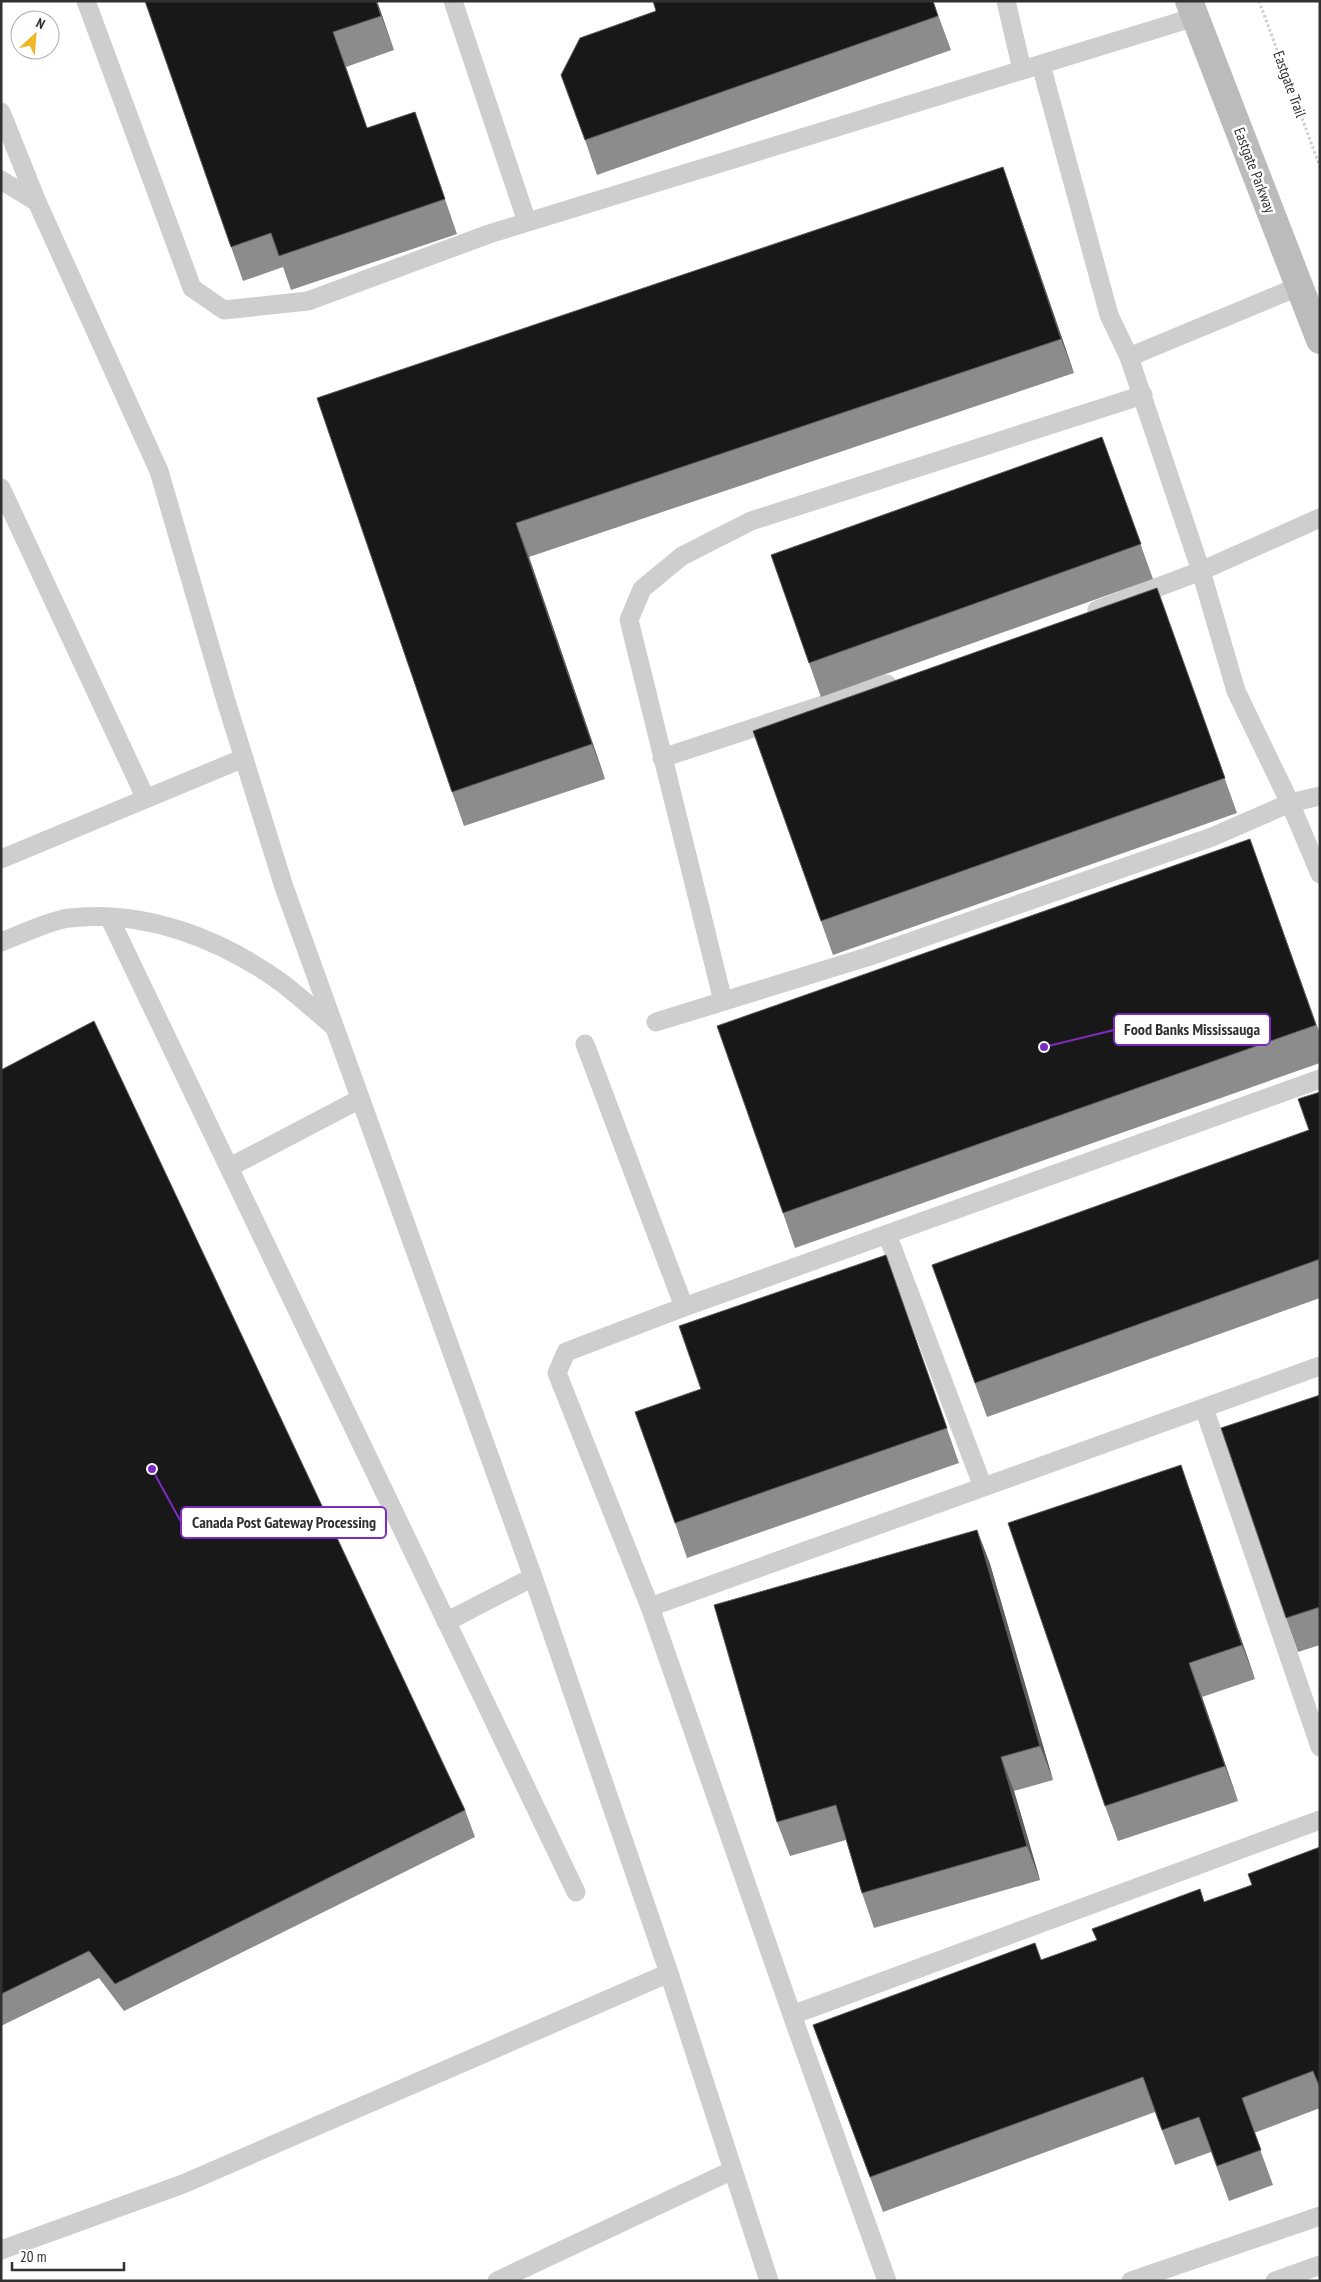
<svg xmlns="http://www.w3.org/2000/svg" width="1321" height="2282" font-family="'PT Sans Narrow',sans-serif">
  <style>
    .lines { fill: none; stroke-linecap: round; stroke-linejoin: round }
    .path { stroke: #cecece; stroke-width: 3; stroke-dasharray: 2.5 2.5; stroke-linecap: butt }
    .service { stroke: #cecece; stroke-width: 19 }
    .secondary { stroke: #bbb; stroke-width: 28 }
    .wall { fill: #8c8c8c }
    .shaded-wall { fill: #5d5d5d }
    .building { fill: #181818; stroke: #5d5d5d }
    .labels { text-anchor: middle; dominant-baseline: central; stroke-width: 5; stroke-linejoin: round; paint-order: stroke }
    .street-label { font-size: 15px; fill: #313131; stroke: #fff }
    .leader { fill: none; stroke: #7b2cbf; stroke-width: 2 }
    .callout-dot { fill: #7b2cbf; stroke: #fff; stroke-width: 2 }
    .callout { fill: #fff; stroke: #7b2cbf; stroke-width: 2 }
    .callout-label { font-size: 16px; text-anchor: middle; font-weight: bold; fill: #313131 }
  </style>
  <rect width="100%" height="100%" fill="#fff"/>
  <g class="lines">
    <path class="path" d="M1259,1L1320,167"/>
    <path class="service" d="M86,1L192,288L224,310L308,301L489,234L1195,17
      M453,1L527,222
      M1006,1L1022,70
      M1041,65L1109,315L1129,357L1300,286
      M1,112L37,202L159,471L226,701L284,887L533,1577L669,1973L183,2184L1,2250
      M1,180L37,202
      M1129,357L1201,571L1320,518
      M1,488L146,799
      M1097,610L1201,571L1236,691L1290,803L1320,796
      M662,758L887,684
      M1,859L244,758
      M109,917L576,1892
      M1,942C20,935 51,920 69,918C145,909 221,939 282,983C300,997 317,1012 334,1027
      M723,1001L629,620L642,589L682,556L751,521L1143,395
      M656,1022L867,957L1212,837L1290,803L1320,874
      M585,1044L684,1307
      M1320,1079L684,1307L566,1352L557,1373L650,1607L1320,1366
      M230,1167L360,1099
      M887,1234L983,1487
      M1204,1408L1320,1747
      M650,1607L792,2015L1320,1820
      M446,1622L533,1577
      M792,2015L887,2281
      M733,2170L769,2281
      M497,2281L733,2170L669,1973
      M1131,2281L1320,2216
      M1275,2281L1320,2265"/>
    <path class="secondary" d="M1189,1L1320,340"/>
  </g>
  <path class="wall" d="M145,1H377L394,50L346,67L367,128L415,112L457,234L291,290L283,267L243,281Z
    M933,1L951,50L597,175L585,140Z
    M1003,167L1074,373L529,557L605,779L464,826L452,792L317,398Z
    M1102,437L1153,579L821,697L771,555Z
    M1157,588L1237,813L833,955L753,731Z
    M1250,839L1320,1034V1063L795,1248L783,1213Z
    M1,1070L465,1810L475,1837L124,2011L99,1978L1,2026Z
    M1320,1092V1298L987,1417L932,1265L1309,1130Z
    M898,1289L959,1463L687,1558L675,1523L701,1389Z
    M1320,1395V1645L1298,1652L1286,1618Z
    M1193,1500L1255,1679L1202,1697L1238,1801L1118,1841L1105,1806Z
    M977,1530L990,1564L1053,1780L1014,1791L1040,1880L874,1928L862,1893L846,1840L790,1856L777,1822Z
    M1320,1847V2108L1254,2133L1273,2185L1229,2201L1211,2152L1175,2165L1155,2112L883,2212L813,2025L1041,1960L1252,1885Z"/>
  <path class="shaded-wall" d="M376,1H377L394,50Z
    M1003,167L1015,201L1074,373L1061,339Z
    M516,523L529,557L605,779L592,744Z
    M1181,1465L1193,1500L1255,1679L1242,1645Z
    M977,1530L990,1564L1053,1780L1040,1746Z
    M1189,1663L1202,1697L1238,1801L1225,1766Z
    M1001,1757L1014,1791L1040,1880L1027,1846Z"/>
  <path class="building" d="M145,1H376L381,16L333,32L367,128L415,112L445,199L279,256L271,233L231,247Z
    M653,1H933L938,16L585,140L561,75L580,38L656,11Z
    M1003,167L1061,339L516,523L592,744L452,792L317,398Z
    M1102,437L1141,544L809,663L771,555Z
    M1157,588L1225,778L821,921L753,731Z
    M1250,839L1316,1025L783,1213L717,1026Z
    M94,1021L465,1810L115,1984L89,1951L1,1994V1070Z
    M1320,1092V1259L975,1383L932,1265L1309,1130L1298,1099Z
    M886,1255L947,1428L675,1523L635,1412L701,1389L679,1326Z
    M1320,1395V1607L1286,1618L1221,1428Z
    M1181,1465L1242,1645L1189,1663L1225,1766L1105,1806L1008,1523Z
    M977,1530L1040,1746L1001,1757L1027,1846L862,1893L836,1805L777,1822L714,1605Z
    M1320,1847V2088L1313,2071L1242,2098L1261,2150L1217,2166L1199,2117L1162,2130L1143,2077L870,2177L813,2025L1035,1943L1041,1960L1097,1940L1092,1929L1200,1889L1204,1902L1252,1885L1248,1874Z"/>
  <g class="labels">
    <g class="street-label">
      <text transform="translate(1290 84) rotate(70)">Eastgate Trail</text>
      <text transform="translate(1255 170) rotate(69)">Eastgate Parkway</text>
    </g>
  </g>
  <path class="leader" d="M1044 1047L1114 1030M152 1469L181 1522"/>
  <g class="callout-dot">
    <circle cx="1044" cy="1047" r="5"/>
    <circle cx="152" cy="1469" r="5"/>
  </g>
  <g class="callout">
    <rect x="1114" y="1014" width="156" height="31" rx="5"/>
    <rect x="181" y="1507" width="205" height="31" rx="5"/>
  </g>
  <g class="callout-label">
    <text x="1192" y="1035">Food Banks Mississauga</text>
    <text x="284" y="1528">Canada Post Gateway Processing</text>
  </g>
  <rect width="1321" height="2282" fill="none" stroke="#313131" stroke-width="5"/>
  <g transform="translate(35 35) rotate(26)"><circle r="24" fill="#ffffff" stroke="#adadad"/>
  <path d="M0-4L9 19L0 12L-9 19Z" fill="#eeb72c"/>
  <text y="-8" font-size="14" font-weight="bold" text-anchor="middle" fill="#313131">N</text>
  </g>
  <path d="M12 2262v8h112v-8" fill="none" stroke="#313131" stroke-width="2.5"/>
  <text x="20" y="2262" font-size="15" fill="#313131" stroke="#ffffff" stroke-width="4" paint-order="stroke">20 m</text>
</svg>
